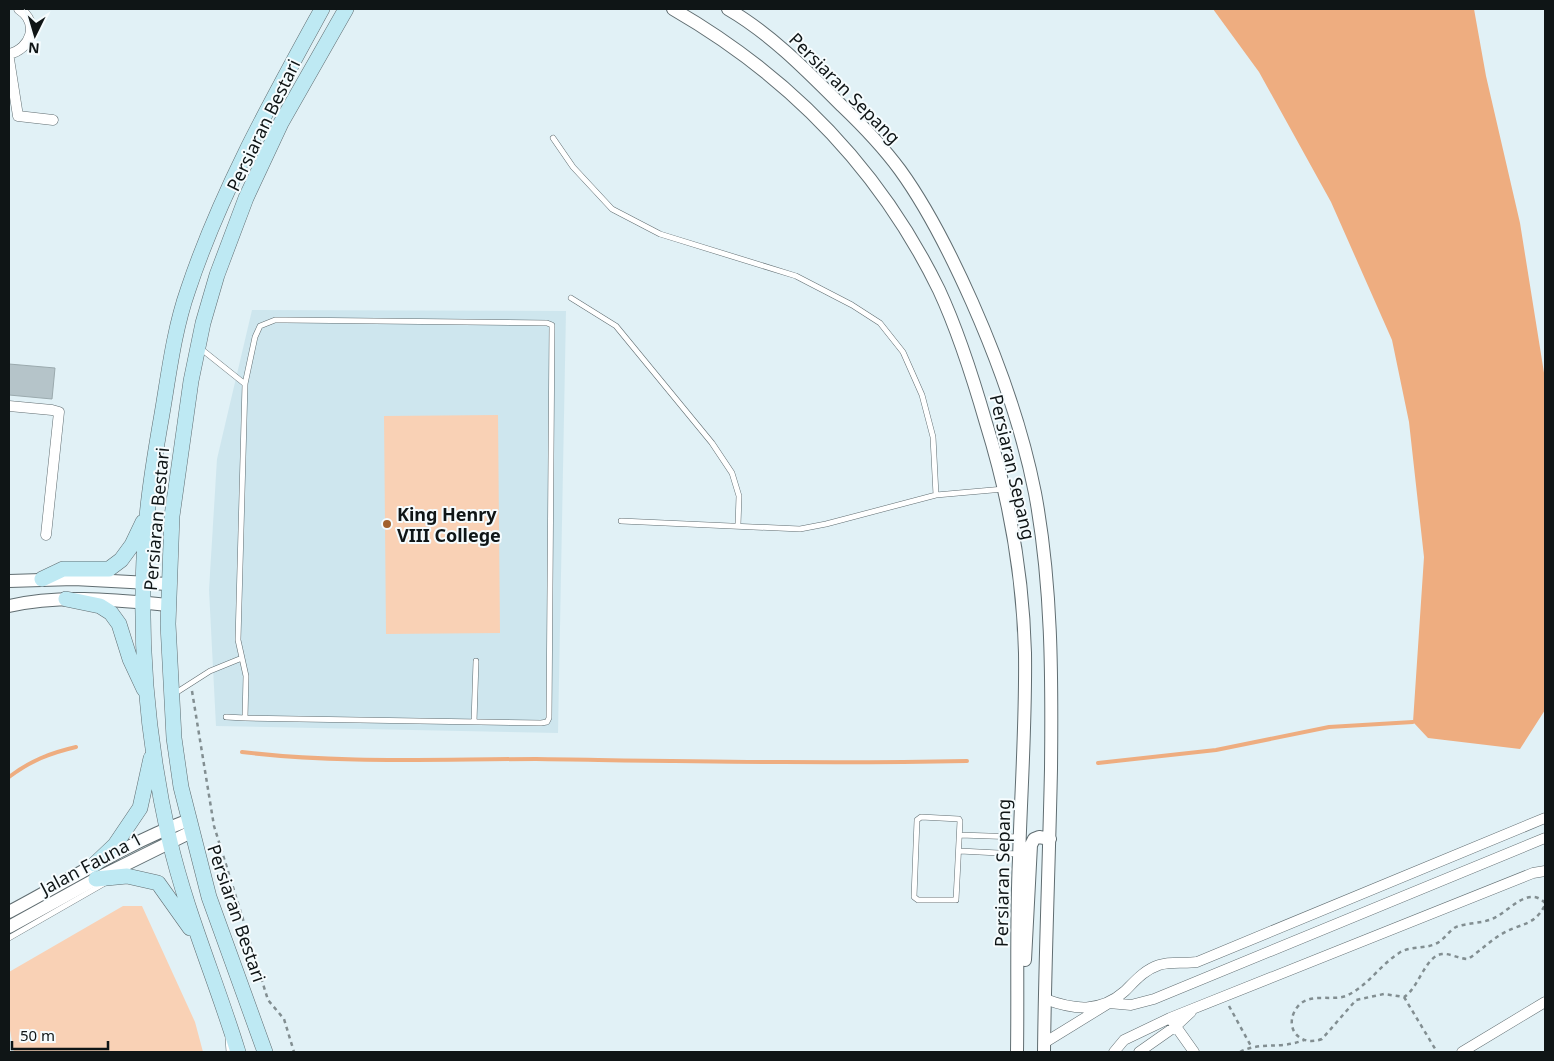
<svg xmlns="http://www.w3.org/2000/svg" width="1554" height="1061" font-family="'Noto Sans',sans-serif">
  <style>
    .built { fill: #cee6ee }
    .green { fill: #f9d1b5 }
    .water { fill: #eead80 }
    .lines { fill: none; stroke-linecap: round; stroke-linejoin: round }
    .stream { stroke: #eead80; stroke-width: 4 }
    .building { fill: #b5c4c9; stroke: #9baaae }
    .service-casing { stroke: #606d71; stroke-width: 6 }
    .minor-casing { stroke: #606d71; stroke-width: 11 }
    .tertiary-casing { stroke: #606d71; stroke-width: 14 }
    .secondary-casing { stroke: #606d71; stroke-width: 16 }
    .path { stroke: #828e91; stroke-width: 2.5; stroke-dasharray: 4 4; stroke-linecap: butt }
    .service { stroke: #fff; stroke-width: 5 }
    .minor { stroke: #fff; stroke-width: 10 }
    .tertiary { stroke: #fff; stroke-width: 12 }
    .secondary { stroke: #bee9f3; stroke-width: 15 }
    .poi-dot { fill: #a2612d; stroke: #f6fcfe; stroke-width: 2 }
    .labels { text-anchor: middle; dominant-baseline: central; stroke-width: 4; stroke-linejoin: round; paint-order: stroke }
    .street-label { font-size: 18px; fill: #0f1516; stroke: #f6fcfe }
    .poi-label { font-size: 18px; font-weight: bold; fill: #0f1516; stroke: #f6fcfe; text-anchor: start }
  </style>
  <rect width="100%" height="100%" fill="#e1f1f6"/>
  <path class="built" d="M252,310L566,311L558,733L216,726L209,590L217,459Z"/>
  <path class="green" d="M498,415L500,633L386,634L384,416Z
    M123,906H142L195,1022L203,1052H14L9,1025V972Z"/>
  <path class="water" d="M1213,9H1474L1486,76L1520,223L1545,379V710L1520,749L1428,738L1413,722L1424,557L1409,422L1392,340L1331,202L1259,72Z"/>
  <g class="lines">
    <path class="stream" d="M242,752C340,764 438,759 536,759C680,761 823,764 967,761
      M1098,763L1216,750L1329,727L1413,722
      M9,777C30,761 50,753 76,747"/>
  </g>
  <path class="building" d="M9,364L55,368L52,399L9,395Z"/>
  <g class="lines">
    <defs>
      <path id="service" d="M553,138L573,167L612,209L660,234L796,276L852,305L880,323L903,352L922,395L933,437L936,495
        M571,298L616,326L712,443L732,473L739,496L738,525
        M200,348L245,384
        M621,521L800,529L826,524L936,495L1004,489
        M174,694L210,671L242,658
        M226,717L245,718L541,723L547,722L549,718L552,325L547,323L286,320H275L260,326L255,337L245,384L238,640L246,676L245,718
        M474,722L476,661
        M921,817L959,819L960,821L956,900H918L914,897L917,820Z
        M960,835L1020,837
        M960,851L1018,854
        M9,938L105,883
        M228,1038L229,1052"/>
      <path id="minor" d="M9,54C31,49 40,23 19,9
        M9,59L18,116L53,120
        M9,406L52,410L59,412L46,535
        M1045,999C1074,1010 1100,1013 1125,991C1135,981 1144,970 1159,965C1172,961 1184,964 1197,962L1545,818
        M1172,1021L1194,1052
        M1044,1043L1109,1003L1131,1005L1154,999L1545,838
        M1114,1052L1124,1040L1170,1018L1533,873L1545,871
        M1139,1052L1176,1026L1191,1012
        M1462,1052L1545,1002"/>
      <path id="tertiary" d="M673,9C789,76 880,169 939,290C959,333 973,378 986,423C1009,497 1023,576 1025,653C1026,722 1021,790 1019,859C1016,923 1018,988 1017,1052
        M728,9C771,34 807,71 842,106C863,126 883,147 900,170C929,210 952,257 972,302C999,363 1022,427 1035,493C1052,584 1052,677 1051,769C1049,864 1045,958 1044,1052
        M9,581L74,579L168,584
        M9,606C61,594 115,600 168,605
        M9,912C68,881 125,844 189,820
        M9,927L96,879L191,832
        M1025,960L1031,845L1034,839L1039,837L1050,839"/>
      <path id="secondary" d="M42,579L63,569H109L121,560L132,545L143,522
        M66,599L100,606L111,613L119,624L130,659L144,689
        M95,864L115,845L140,808L151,758
        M96,879L127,876L158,883L190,928
        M238,1052C216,980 186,912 169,838C146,734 137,623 147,517C150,482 156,448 162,414C169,373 174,330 188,290C221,191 272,100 322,9
        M265,1052L209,897L181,787L174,738L168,624L172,516L191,381L203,323L217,275L246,198L281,123L346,9"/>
    </defs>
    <use href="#service" class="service-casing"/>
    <use href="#minor" class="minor-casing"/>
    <use href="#tertiary" class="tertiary-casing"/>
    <use href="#secondary" class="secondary-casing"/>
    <path class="path" d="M192,691L214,826L268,1000L284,1019L294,1052
      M1545,903C1529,886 1511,909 1496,917C1484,924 1469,922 1456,927C1450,930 1445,938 1439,942C1427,950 1411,945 1399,953C1380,965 1368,986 1346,996C1332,1001 1311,993 1299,1005C1282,1024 1297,1048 1322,1039L1356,1000L1384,994L1404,997C1419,988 1425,956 1442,954C1450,953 1459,959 1468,959C1480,951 1489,942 1500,935C1519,923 1534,927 1545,905
      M1404,997L1437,1052
      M1229,1006L1251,1046
      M1240,1052C1261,1041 1279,1050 1304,1040"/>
    <use href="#service" class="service"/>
    <use href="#minor" class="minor"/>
    <use href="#tertiary" class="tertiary"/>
    <use href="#secondary" class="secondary"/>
  </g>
  <circle class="poi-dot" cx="387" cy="524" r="5"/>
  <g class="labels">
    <g class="street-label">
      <text transform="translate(845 88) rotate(45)">Persiaran Sepang</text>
      <text transform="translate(263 125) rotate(-64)">Persiaran Bestari</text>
      <text transform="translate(1013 467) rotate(77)">Persiaran Sepang</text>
      <text transform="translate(156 519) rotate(-85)">Persiaran Bestari</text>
      <text transform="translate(91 863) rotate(-28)">Jalan Fauna 1</text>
      <text transform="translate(1002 873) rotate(-89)">Persiaran Sepang</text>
      <text transform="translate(237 913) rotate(71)">Persiaran Bestari</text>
    </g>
    <g class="poi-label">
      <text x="397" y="514">King Henry<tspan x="397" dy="21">VIII College</tspan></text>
    </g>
  </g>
  <rect width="1554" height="1061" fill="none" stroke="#0f1516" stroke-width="20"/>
  <g transform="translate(35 35) rotate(185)" stroke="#f6fcfe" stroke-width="4" paint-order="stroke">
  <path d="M0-4L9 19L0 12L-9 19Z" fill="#0f1516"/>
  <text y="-8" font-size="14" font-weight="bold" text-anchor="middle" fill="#0f1516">N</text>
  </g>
  <path d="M12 1041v8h96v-8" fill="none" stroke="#0f1516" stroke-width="2.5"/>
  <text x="20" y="1041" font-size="15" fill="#0f1516" stroke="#f6fcfe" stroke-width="4" paint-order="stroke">50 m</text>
</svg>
